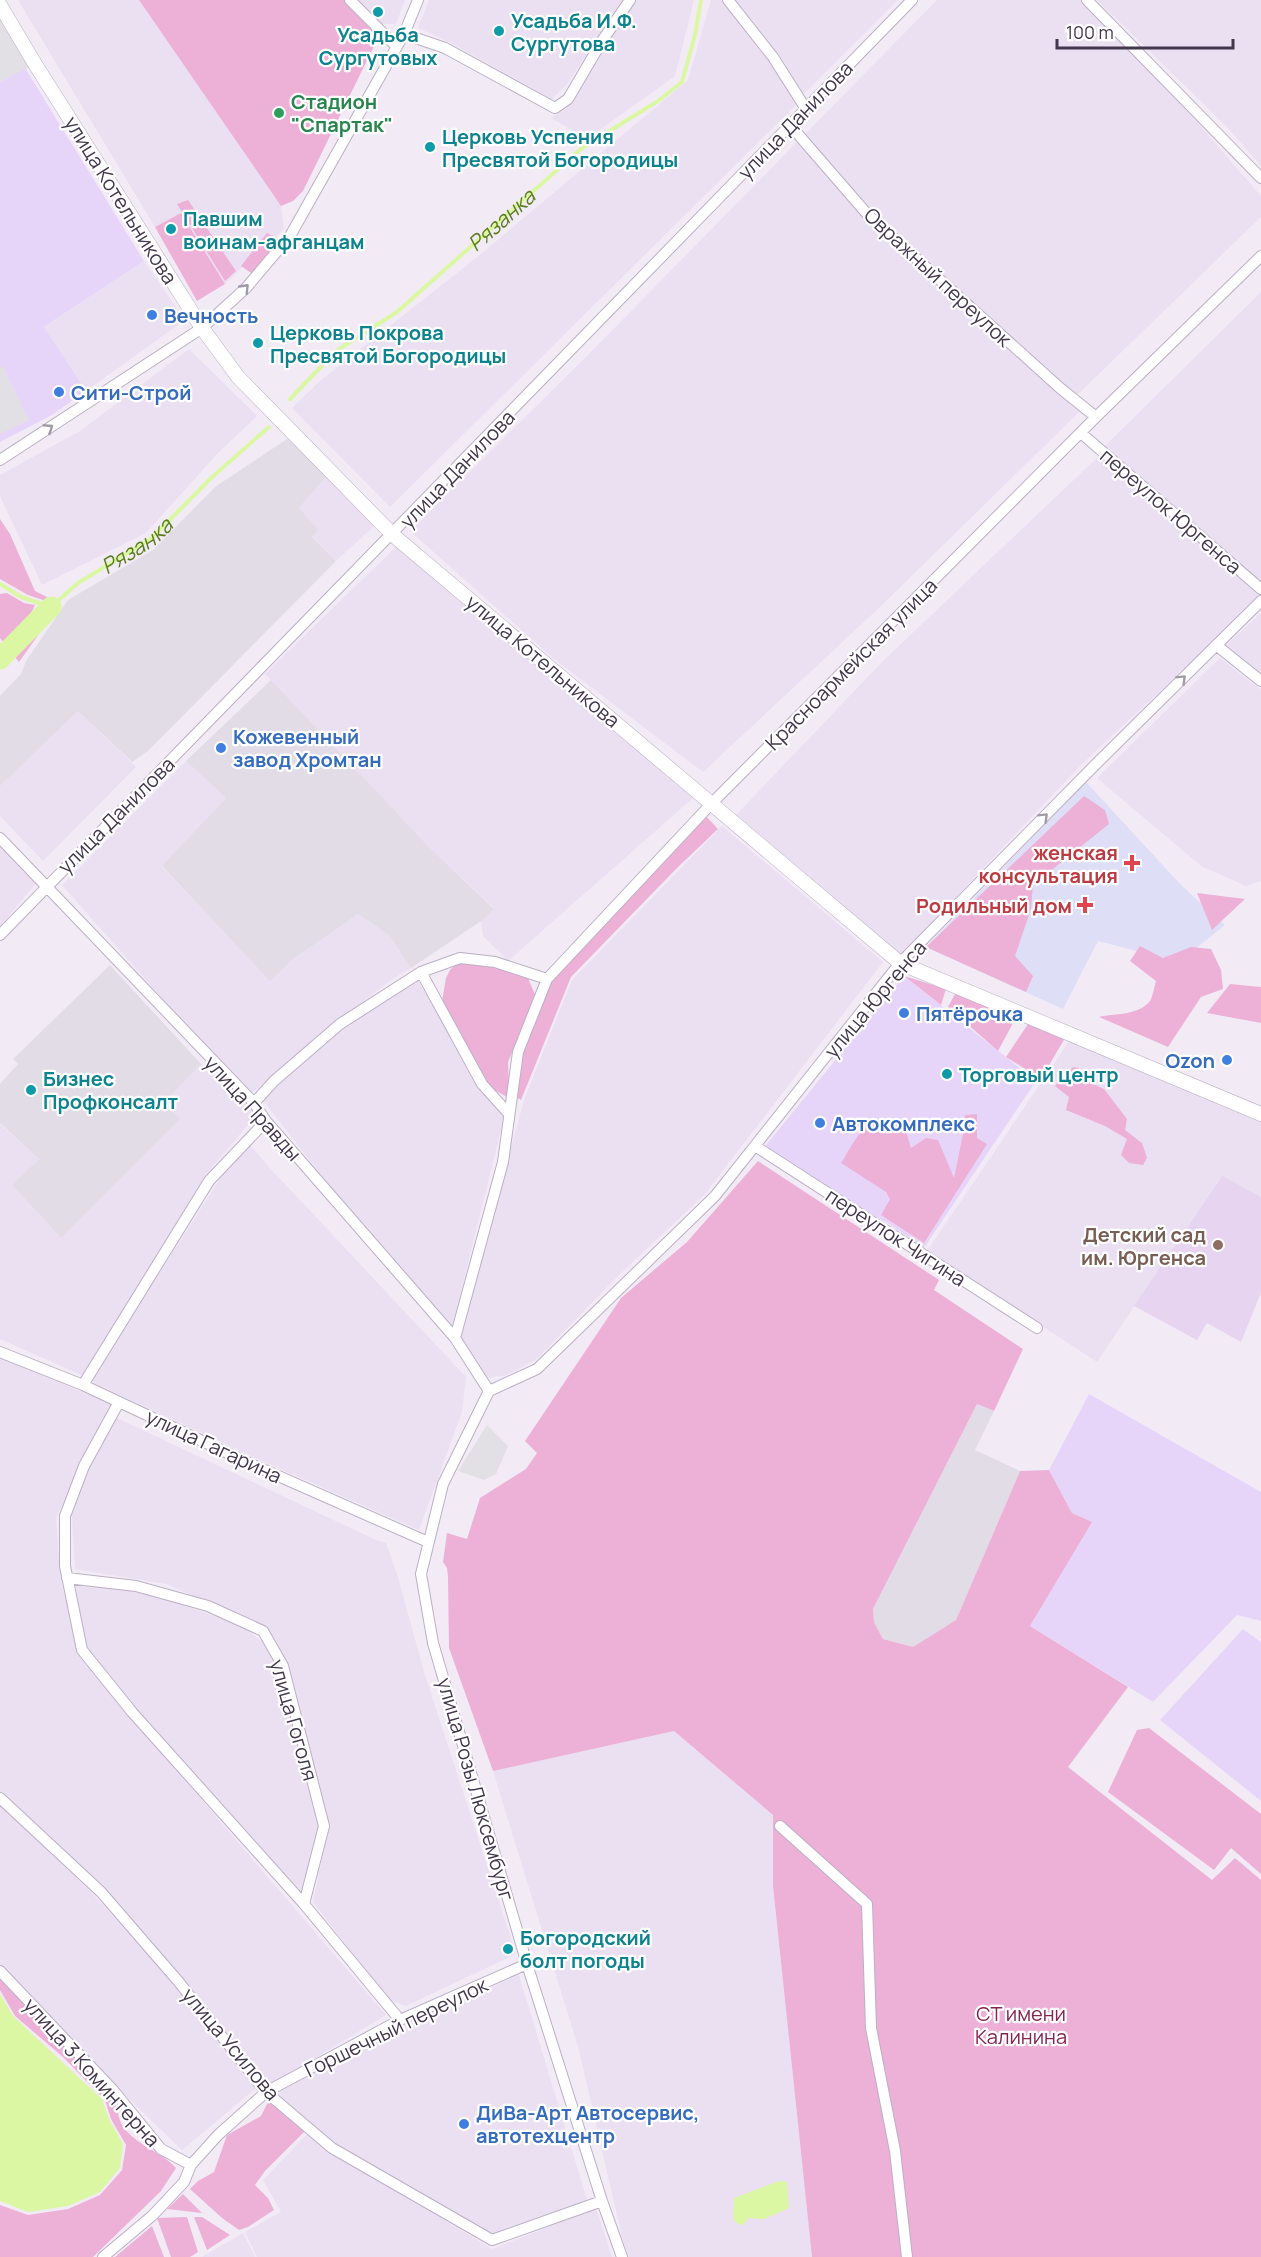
<svg xmlns="http://www.w3.org/2000/svg" width="1261" height="2257" font-family="Manrope,sans-serif">
  <style>
    .residential { fill: #ebdff2 }
    .commercial { fill: #e7d5f9 }
    .industrial { fill: #e1dce6 }
    .education { fill: #e6d4f0 }
    .medical { fill: #dfdef7 }
    .green { fill: #edb1d7 }
    .parking { fill: #e2dfe5 }
    .water { fill: #dbf7a3 }
    .lines { fill: none; stroke-linecap: round; stroke-linejoin: round }
    .stream { stroke: #dbf7a3; stroke-width: 4 }
    .river { stroke: #dbf7a3; stroke-width: 21 }
    .minor-casing { stroke: #bcafc6; stroke-width: 12 }
    .tertiary-casing { stroke: #bcafc6; stroke-width: 15 }
    .minor { stroke: #fff; stroke-width: 10 }
    .tertiary { stroke: #fff; stroke-width: 14 }
    .oneway { stroke: #a09ba6 }
    .culture-dot { fill: #0f9aa8; stroke: #fff; stroke-width: 2 }
    .leisure-dot { fill: #2e9e5b; stroke: #fff; stroke-width: 2 }
    .shop-dot { fill: #3f7fe0; stroke: #fff; stroke-width: 2 }
    .health-dot { fill: #e0444e; stroke: #fff; stroke-width: 2 }
    .education-dot { fill: #8d6e63; stroke: #fff; stroke-width: 2 }
    .labels { text-anchor: middle; dominant-baseline: central; stroke-width: 4.5; stroke-linejoin: round; paint-order: stroke }
    .culture-label { font-size: 20px; font-weight: bold; fill: #0d838f; stroke: #fff; text-anchor: start }
    .leisure-label { font-size: 20px; font-weight: bold; fill: #27864d; stroke: #fff; text-anchor: start }
    .street-label { font-size: 20px; fill: #42374c; stroke: #fff }
    .shop-label { font-size: 20px; font-weight: bold; fill: #366cbe; stroke: #fff; text-anchor: start }
    .health-label { font-size: 20px; font-weight: bold; fill: #be3a42; stroke: #fff; text-anchor: end }
    .education-label { font-size: 20px; font-weight: bold; fill: #785e54; stroke: #fff; text-anchor: end }
    .park-label { font-size: 20px; fill: #842450; stroke: #fff }
    .water-label { font-size: 21px; font-style: italic; fill: #5b7c1e; stroke: #fff }
  </style>
  <rect width="100%" height="100%" fill="#f2ebf6"/>
  <path class="residential" d="M18,0H139L281,206L284,229L225,284L181,213L155,227Z
    M355,0H405L396,24H379Z
    M429,0H623L568,83L552,99L451,43L418,28Z
    M636,0H694L675,76L587,139L551,118L566,109Z
    M711,0H721L751,35L797,104L390,507L292,408L320,381L481,254L688,80Z
    M735,0H898L803,95L785,63Z
    M937,0H1080L1196,121L1261,196V217L1076,396L939,275L872,210L804,135Z
    M1097,0H1261V166L1228,128Z
    M798,141L859,213L968,313L1080,411L880,607L703,772L554,659L410,531L590,353Z
    M144,261L185,320L86,391L43,328Z
    M1261,292V585L1105,446Z
    M189,349L257,416L218,453L146,533L42,585L0,496V475L80,431Z
    M1101,454L1261,594V596L1081,765L901,955L734,817L882,662Z
    M327,476L375,525L336,561L312,536L299,508Z
    M397,546L693,798L508,961L483,936L481,921L494,908L430,848L265,674Z
    M1261,613V675L1225,646Z
    M1220,658L1261,690V881L1246,886L1201,866L1097,778Z
    M78,711L136,767L43,861L0,816V786Z
    M186,761L226,798L162,867L270,980L292,960L358,914L389,935L411,968L391,980L315,1038L251,1094L222,1066L62,885Z
    M722,826L883,962L705,1194L617,1277L537,1359L507,1375L488,1378L460,1337L524,1100L572,980Z
    M0,845L36,883L0,927Z
    M417,979L483,1090L505,1114L452,1327L398,1274L262,1099L348,1025Z
    M1074,1034L1261,1115V1197L1221,1177L1097,1362L927,1251Z
    M201,1064L216,1072L257,1114L205,1176L84,1376L0,1339V1124L39,1159L12,1185L61,1238L179,1119L163,1103Z
    M250,1145L269,1167L466,1377L462,1412L419,1530L260,1460L90,1381L225,1171Z
    M0,1358L111,1404L56,1518L61,1581L80,1658L386,2015L269,2086L203,2002L106,1891L0,1792Z
    M115,1417L376,1540L386,1543L398,1577L424,1672L516,1954L406,2006L389,2000L313,1902L328,1830L283,1658L268,1628L166,1584L75,1569L72,1514L94,1457Z
    M76,1586L136,1589L240,1625L268,1646L275,1656L319,1825L311,1869L301,1891L127,1700L86,1647Z
    M674,1731L773,1815V1886L812,2257H629L623,2241L579,2050L493,1771Z
    M0,1805L89,1890L202,2012L259,2086L182,2150L70,2042L0,1968Z
    M519,1975L588,2203L493,2235L335,2147L275,2094L410,2022Z
    M309,2132L332,2152L492,2249L596,2208L612,2257H257L245,2232L281,2212L263,2180Z
    M243,2233L255,2257H202Z"/>
  <path class="commercial" d="M25,68L144,261L44,327L86,391L52,415L0,442V82Z
    M904,976L1036,1081L924,1248L889,1224L762,1150Z
    M1089,1394L1261,1492V1621L1237,1615L1153,1702L1030,1626L1091,1522L1072,1513L1049,1470Z
    M1243,1629L1261,1642V1801L1160,1720Z"/>
  <path class="industrial" d="M290,437L327,476L299,508L318,530L312,537L336,561L148,751L132,762L78,711L0,786V696L21,674L26,661L68,600L153,550L215,487Z
    M271,680L430,848L494,909L481,921L411,968L389,935L358,914L292,960L270,981L162,866L226,798L186,761Z
    M110,965L201,1064L163,1103L180,1119L61,1238L12,1185L39,1159L0,1123V1084L18,1064L13,1059Z
    M977,1404L994,1411L975,1450L1020,1471L956,1620L913,1647L883,1639L874,1622L873,1609Z"/>
  <path class="education" d="M1222,1176L1261,1197V1293L1241,1342L1207,1323L1197,1340L1134,1306Z"/>
  <path class="medical" d="M1086,782L1182,886L1225,925L1179,962L1098,941L1063,1009L926,947Z"/>
  <path class="green" d="M139,0H344L379,36L303,191L293,201L281,206Z
    M188,200L236,271L225,281L177,204Z
    M181,213L225,284L197,301L155,227Z
    M267,233L282,240L254,275L241,266Z
    M0,519L10,534L35,591L49,598V602L28,595L0,579Z
    M7,593L24,603L35,605L24,628L30,629L48,612L53,614L19,662L0,638V594Z
    M1084,796L1105,810L1109,824L1033,885L1031,909L1015,956L1033,976L1026,992L926,947Z
    M705,815L718,829L677,868L571,977L521,1100L516,1097L520,1052L551,977Z
    M1197,893L1245,899L1212,930Z
    M1140,946L1163,958L1191,947L1211,949L1221,970L1223,989L1201,997L1168,1047L1099,1017C1115,1013 1138,1016 1150,1001C1153,996 1154,987 1156,981L1130,961Z
    M468,963C489,966 508,971 528,978L536,997L508,1062L509,1086L507,1097L496,1091L485,1081L442,1001L446,978L450,970L456,964Z
    M904,976L946,989L941,1005Z
    M1230,984L1261,987V1023L1207,1013Z
    M955,994L1012,1017V1025L998,1051L948,1007Z
    M1028,1024L1065,1038L1041,1079L1006,1057Z
    M1073,1067L1079,1068L1078,1077L1104,1089L1127,1119L1125,1130L1142,1143L1147,1158L1143,1165L1129,1163L1121,1155L1127,1139L1105,1126L1066,1110L1069,1097L1055,1086Z
    M977,1114V1138L987,1144L924,1243L881,1215L890,1199L886,1192L841,1163C851,1148 865,1115 888,1119C893,1119 900,1125 905,1128L911,1148L926,1138L938,1140L954,1178L963,1134L965,1115Z
    M758,1161L939,1280L934,1290L1023,1349L994,1411L977,1404L873,1609L874,1622L883,1639L913,1647L956,1620L1020,1471L1049,1470L1072,1513L1092,1522L1030,1626L1128,1687L1068,1767L1212,1880L1235,1858L1261,1880V2257H812L773,1886V1815L674,1731L493,1771L449,1648L448,1577L447,1568L443,1562L447,1533L467,1539L480,1498L526,1469L537,1453L525,1441L621,1298L687,1242Z
    M1149,1728L1261,1814V1874L1231,1848L1214,1870L1108,1792L1137,1730Z
    M0,1977C25,2002 49,2028 74,2054C87,2068 104,2082 113,2099C118,2107 118,2118 122,2125C135,2145 161,2151 176,2168L161,2191L93,2257H0V2205L28,2215L68,2209L100,2195L122,2170L126,2145L111,2119L105,2100L63,2057L15,2016L0,1990Z
    M273,2099L305,2131L265,2171L255,2185L268,2198L274,2210L248,2227L239,2230L222,2218L190,2189L198,2181L214,2172L227,2135L261,2116L267,2104Z
    M183,2194L202,2213L167,2209Z
    M187,2217L198,2252L190,2257H171L157,2218Z
    M202,2217L230,2235L207,2250L194,2217Z
    M152,2226L164,2257H115Z"/>
  <path class="parking" d="M0,5L35,64L0,82Z
    M0,367H3L29,420L0,434Z
    M487,1425L508,1446L496,1474L484,1480L458,1471Z"/>
  <path class="water" d="M0,1994L13,2016L102,2099L109,2119L123,2144L120,2168L100,2192L68,2206L28,2212L0,2201Z
    M779,2181L787,2182L789,2208L764,2219L748,2218L744,2225L738,2224L733,2219L734,2198Z"/>
  <g class="lines">
    <g class="stream">
      <path id="s1" d="M290,399L336,351L397,312L582,148L658,101L682,82L695,35L701,0"/>
      <path id="s2" d="M0,584L21,597L51,607L78,583L152,538L211,478L269,427"/>
    </g>
    <path class="river" d="M0,659L51,607"/>
    <defs>
      <path id="minor" d="M350,0L397,47
        M728,0L773,57L806,109
        M1087,0L1261,178
        M404,34L445,48L555,108L568,99L602,41L630,0
        M790,125L868,215L1060,388L1096,417
        M1081,433L1261,589
        M0,460L202,328L246,288L290,236L404,34L418,0
        M1216,645L1261,681
        M0,838L254,1103L266,1121L455,1338L489,1391
        M0,935L912,0
        M421,972L482,1084L509,1114
        M254,1103L274,1081L340,1024L421,972L460,958L495,962L547,979
        M755,1146L1037,1328
        M455,1338L503,1162L518,1052L547,979L712,803L1096,417L1261,256
        M0,1352L83,1385L251,1464L428,1542
        M83,1385L209,1181L266,1121
        M489,1391L537,1369L715,1196L900,963L1096,764L1261,601
        M489,1391L443,1484L421,1574L433,1643L527,1964L602,2201L622,2257
        M119,1402L84,1466L65,1516V1566L82,1650L132,1712L304,1904L400,2020
        M67,1578L136,1586L208,1606L263,1631L283,1666L324,1826L304,1904
        M0,1798L101,1892L178,1981L266,2092L332,2148L492,2240L602,2201
        M780,1826L867,1904L871,2028L895,2151L907,2257
        M0,1971L113,2090L161,2149L191,2165
        M103,2257L153,2215L184,2182L191,2165L218,2135L266,2092L400,2020L527,1964"/>
      <path id="tertiary" d="M0,5L35,64L202,328L238,377L393,535L900,963L1261,1114"/>
    </defs>
    <use href="#minor" class="minor-casing"/>
    <use href="#tertiary" class="tertiary-casing"/>
    <use href="#minor" class="minor"/>
    <use href="#tertiary" class="tertiary"/>
  </g>
  <defs><path id="oneway-chevron" d="M-2-3.5L2.5 0L-2 3.5" fill="none" stroke-width="1.6" stroke-linecap="round" stroke-linejoin="round" transform="scale(1.5)"/></defs>
  <g class="oneway">
    <use href="#oneway-chevron" transform="translate(245 288) rotate(-46)"/>
    <use href="#oneway-chevron" transform="translate(49 428) rotate(-33)"/>
    <use href="#oneway-chevron" transform="translate(1182 679) rotate(-45)"/>
    <use href="#oneway-chevron" transform="translate(1044 817) rotate(-45)"/>
  </g>
  <g class="culture-dot">
    <circle cx="378" cy="12" r="6"/>
    <circle cx="499" cy="31" r="6"/>
    <circle cx="430" cy="147" r="6"/>
    <circle cx="171" cy="229" r="6"/>
    <circle cx="258" cy="343" r="6"/>
    <circle cx="947" cy="1074" r="6"/>
    <circle cx="31" cy="1090" r="6"/>
    <circle cx="508" cy="1949" r="6"/>
  </g>
  <circle class="leisure-dot" cx="279" cy="113" r="6"/>
  <g class="shop-dot">
    <circle cx="152" cy="315" r="6"/>
    <circle cx="59" cy="392" r="6"/>
    <circle cx="221" cy="748" r="6"/>
    <circle cx="904" cy="1013" r="6"/>
    <circle cx="1227" cy="1060" r="6"/>
    <circle cx="820" cy="1123" r="6"/>
    <circle cx="464" cy="2124" r="6"/>
  </g>
  <g class="health-dot">
    <path d="M1129 854h6v6h6v6h-6v6h-6v-6h-6v-6h6z"/>
    <path d="M1082 896h6v6h6v6h-6v6h-6v-6h-6v-6h6z"/>
  </g>
  <circle class="education-dot" cx="1218" cy="1245" r="6"/>
  <g class="labels">
    <g class="culture-label">
      <text x="511" y="20">Усадьба И.Ф.<tspan x="511" dy="23">Сургутова</tspan></text>
      <text x="378" y="34" text-anchor="middle">Усадьба<tspan x="378" dy="23">Сургутовых</tspan></text>
      <text x="442" y="136">Церковь Успения<tspan x="442" dy="23">Пресвятой Богородицы</tspan></text>
      <text x="183" y="218">Павшим<tspan x="183" dy="23">воинам-афганцам</tspan></text>
      <text x="270" y="332">Церковь Покрова<tspan x="270" dy="23">Пресвятой Богородицы</tspan></text>
      <text x="959" y="1074">Торговый центр</text>
      <text x="43" y="1078">Бизнес<tspan x="43" dy="23">Профконсалт</tspan></text>
      <text x="520" y="1937">Богородский<tspan x="520" dy="23">болт погоды</tspan></text>
    </g>
    <g class="leisure-label">
      <text x="291" y="101">Стадион<tspan x="291" dy="23">"Спартак"</tspan></text>
    </g>
    <g class="street-label">
      <text transform="translate(795 120) rotate(-46)">улица Данилова</text>
      <text transform="translate(121 200) rotate(58)">улица Котельникова</text>
      <text transform="translate(938 277) rotate(43)">Овражный переулок</text>
      <text transform="translate(457 469) rotate(-46)">улица Данилова</text>
      <text transform="translate(1171 511) rotate(41)">переулок Юргенса</text>
      <text transform="translate(543 661) rotate(40)">улица Котельникова</text>
      <text transform="translate(851 664) rotate(-45)">Красноармейская улица</text>
      <text transform="translate(116 815) rotate(-45)">улица Данилова</text>
      <text transform="translate(875 999) rotate(-50)">улица Юргенса</text>
      <text transform="translate(253 1108) rotate(48)">улица Правды</text>
      <text transform="translate(896 1237) rotate(33)">переулок Чигина</text>
      <text transform="translate(214 1446) rotate(25)">улица Гагарина</text>
      <text transform="translate(294 1720) rotate(74)">улица Гоголя</text>
      <text transform="translate(476 1789) rotate(74)">улица Розы Люксембург</text>
      <text transform="translate(396 2027) rotate(-26)">Горшечный переулок</text>
      <text transform="translate(231 2044) rotate(50)">улица Усилова</text>
      <text transform="translate(92 2072) rotate(48)">улица 3 Коминтерна</text>
    </g>
    <g class="shop-label">
      <text x="164" y="315">Вечность</text>
      <text x="71" y="392">Сити-Строй</text>
      <text x="233" y="736">Кожевенный<tspan x="233" dy="23">завод Хромтан</tspan></text>
      <text x="916" y="1013">Пятёрочка</text>
      <text x="1215" y="1060" text-anchor="end">Ozon</text>
      <text x="832" y="1123">Автокомплекс</text>
      <text x="476" y="2112">ДиВа-Арт Автосервис,<tspan x="476" dy="23">автотехцентр</tspan></text>
    </g>
    <g class="health-label">
      <text x="1118" y="852">женская<tspan x="1118" dy="23">консультация</tspan></text>
      <text x="1072" y="905">Родильный дом</text>
    </g>
    <g class="education-label">
      <text x="1206" y="1234">Детский сад<tspan x="1206" dy="23">им. Юргенса</tspan></text>
    </g>
    <g class="park-label">
      <text x="1021" y="2013">СТ имени<tspan x="1021" dy="23">Калинина</tspan></text>
    </g>
    <g class="water-label">
      <text stroke="none"><textPath href="#s1" startOffset="278">Рязанка</textPath></text>
      <text stroke="none"><textPath href="#s2" startOffset="162">Рязанка</textPath></text>
    </g>
  </g>
  <path d="M1057 39v9h176v-9" fill="none" stroke="#42374c" stroke-width="3"/>
  <text x="1066" y="39" font-size="18" fill="#42374c" stroke="#ffffff" stroke-width="4.5" paint-order="stroke">100 m</text>
</svg>
